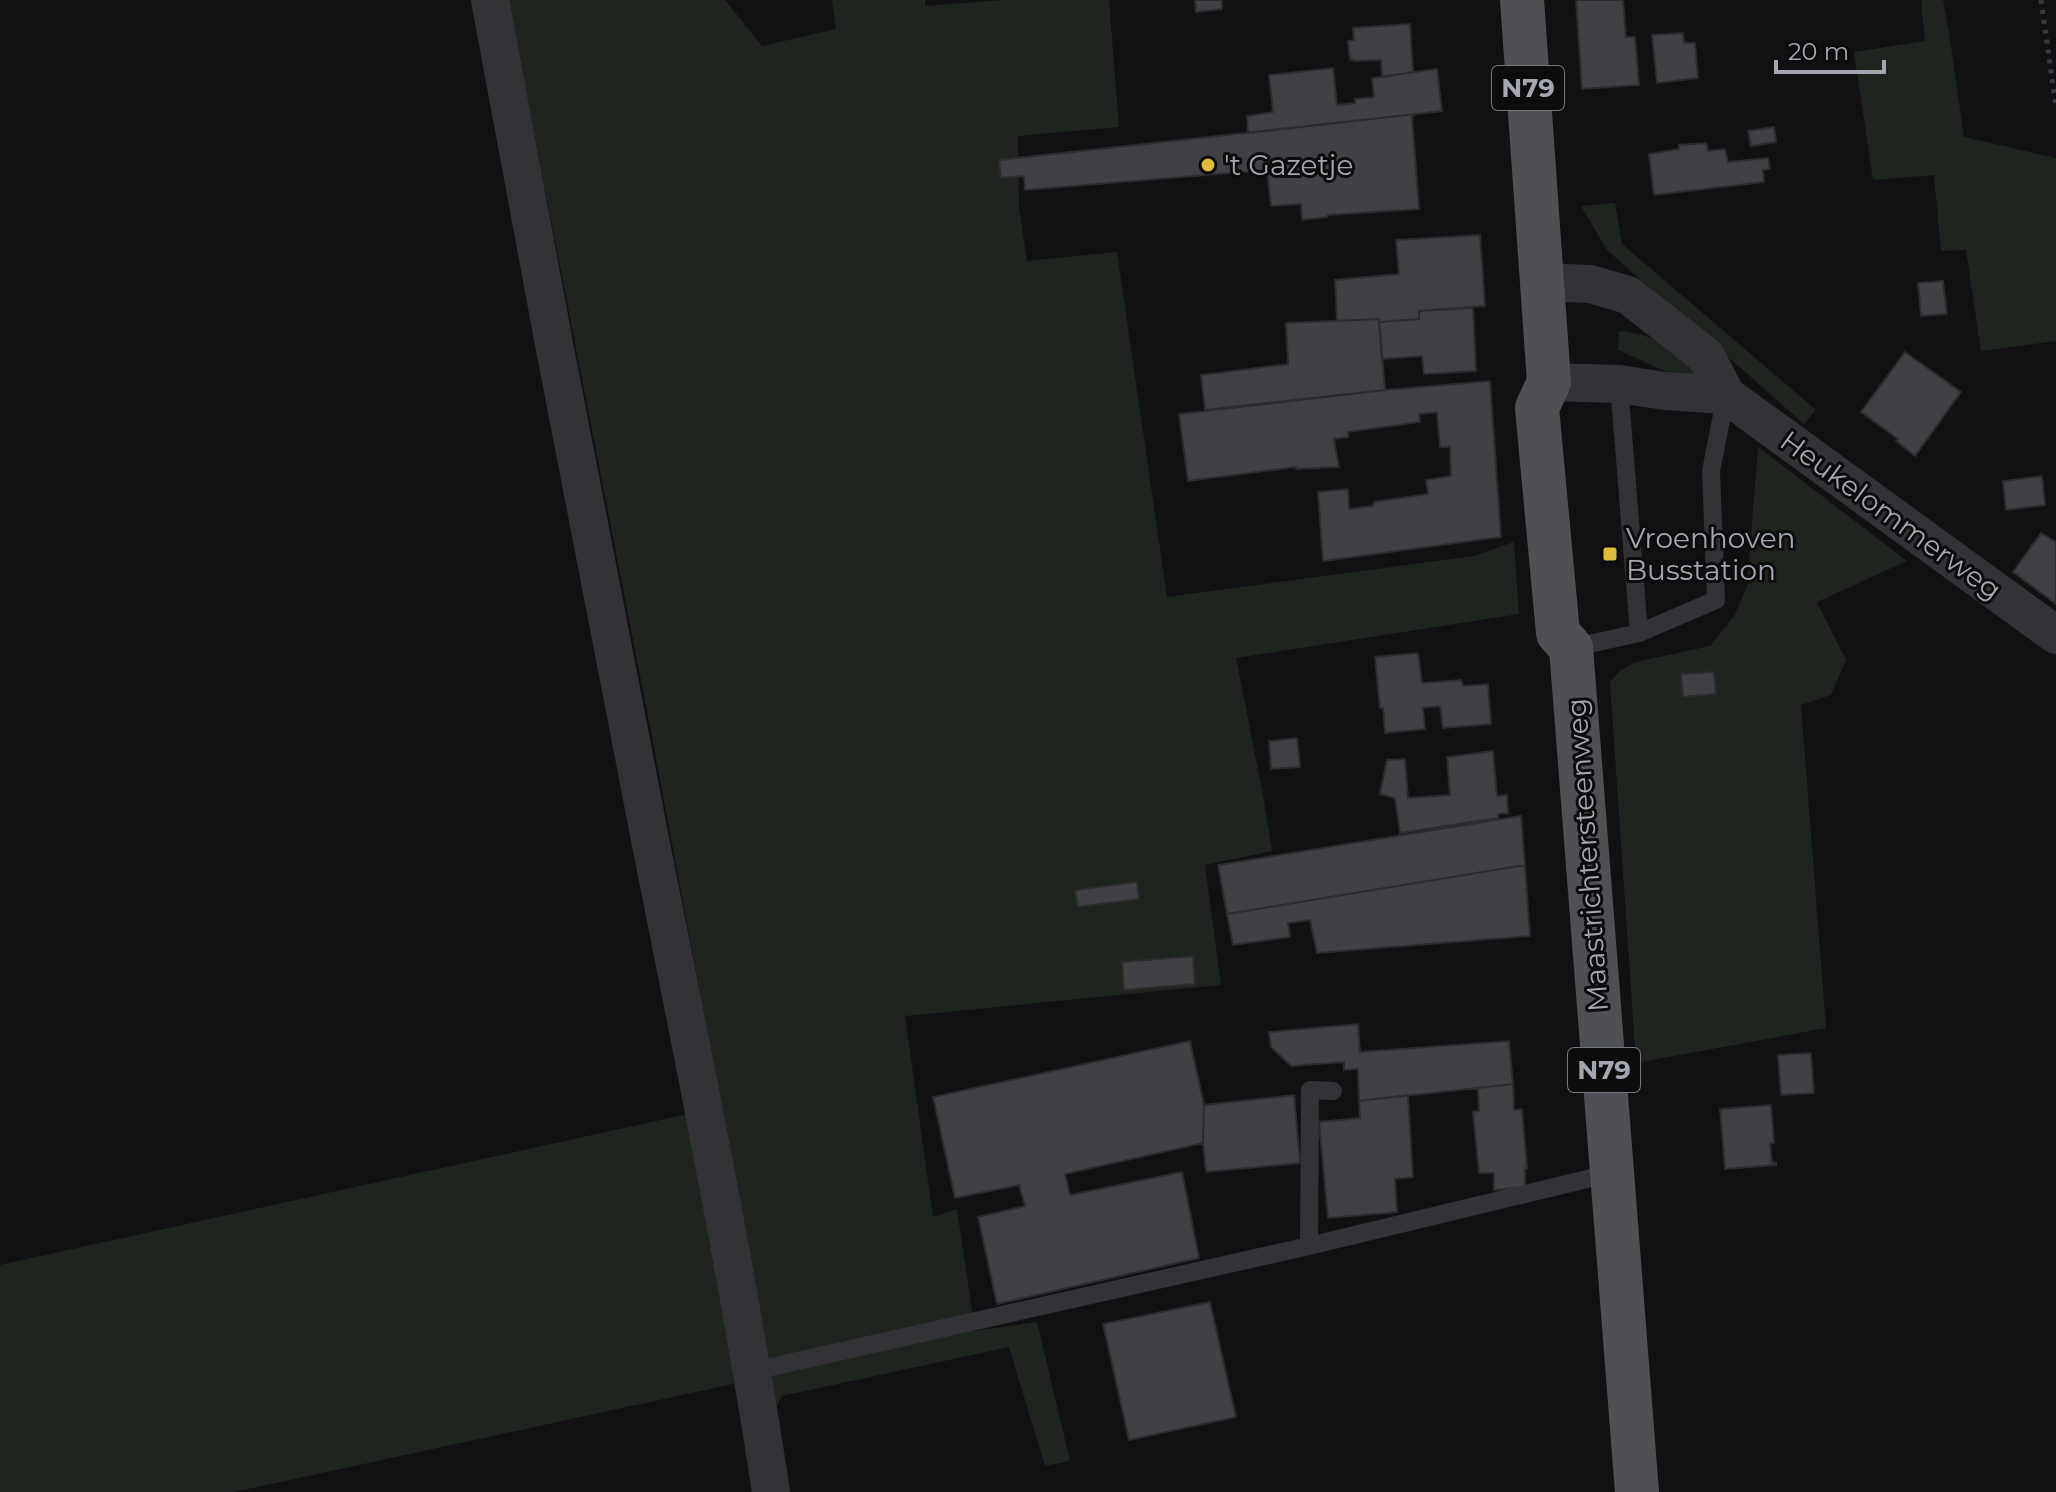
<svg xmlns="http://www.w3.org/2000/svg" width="2056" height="1492" font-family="Montserrat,sans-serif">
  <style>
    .green { fill: #1e251f }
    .building { fill: #414145; stroke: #2c2b2e; stroke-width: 2 }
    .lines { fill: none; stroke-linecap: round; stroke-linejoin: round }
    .path { stroke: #393a3e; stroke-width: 5; stroke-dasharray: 4 6; stroke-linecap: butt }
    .service { stroke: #333337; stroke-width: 18 }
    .minor { stroke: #333337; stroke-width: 38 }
    .primary { stroke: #4f5056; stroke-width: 44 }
    .poi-dot { fill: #ddbb3f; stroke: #0c0c0d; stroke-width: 3 }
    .labels { text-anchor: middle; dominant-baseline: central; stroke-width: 6; stroke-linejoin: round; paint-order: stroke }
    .shield { fill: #0c0c0d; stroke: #767880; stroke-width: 2 }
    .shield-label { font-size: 26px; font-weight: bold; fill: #a4a7b2 }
    .poi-label { font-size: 28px; fill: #a4a7b2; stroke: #0c0c0d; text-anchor: start }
    .street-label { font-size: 28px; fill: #a4a7b2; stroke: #0c0c0d }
  </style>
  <rect width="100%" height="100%" fill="#111113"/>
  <path class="green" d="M508,0H725L762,46L836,29L832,0H925V6L1003,0H1109L1119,127L1018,136L1019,207L1027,261L1117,252L1167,597L1474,556L1514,542L1519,614L1236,658L1263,795L1272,851L1205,865L1221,985L905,1016L933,1217L957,1209L975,1331L1037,1322L1070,1461L1045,1466L1009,1347L782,1396L773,1414L751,1264L652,737Z
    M1921,0H1943L1949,32L1964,137L2056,158V341L1981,351L1966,250L1941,251L1934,175L1873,180L1854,52L1925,41Z
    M1615,203L1622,244L1816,410L1804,424L1607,250L1581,206Z
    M1619,331C1656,334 1669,348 1697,371L1687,381L1618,350Z
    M1758,447L1907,561L1817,602L1846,660L1831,695L1801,705L1826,1028L1636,1063L1610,682L1621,670L1636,662L1710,646L1734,616L1747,587Z
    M697,1112L742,1382L234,1492H0V1265Z"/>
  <path class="building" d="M1195,0H1222V9L1196,12Z
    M1576,0H1623L1626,37H1635L1639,85L1582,89Z
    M1410,24L1413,72L1382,77L1381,60L1355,61V60H1350L1348,41L1354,40L1353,28Z
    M1683,33L1684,43H1695L1698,78L1657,83L1652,35Z
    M1333,68L1337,105L1355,103V99L1374,97L1372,78L1437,69L1442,111L1248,133L1247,116L1273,112L1269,75Z
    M1416,114L1412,116L1419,209L1328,215L1327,217L1302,220L1301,204L1271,206L1267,170L1025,190L1024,176L1001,178L999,160Z
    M1774,127L1776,142L1751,146L1748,131Z
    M1706,143L1708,151L1725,149L1728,162L1768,158L1770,169L1763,170L1764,182L1654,195L1649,154L1679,149V145Z
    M1480,235L1485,306L1419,311V319L1379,322V319L1337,321L1335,280L1399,274L1396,240Z
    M1943,281L1947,314L1921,316L1918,283Z
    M1473,308L1476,371L1424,374L1422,356L1382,359L1379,322L1419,319V311Z
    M1379,319L1385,390L1205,410L1201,375L1288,364L1286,323Z
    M1905,352L1961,392L1915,456L1896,441L1898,439L1861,412Z
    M1490,381L1501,537L1323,561L1318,492L1348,489L1349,509L1373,506L1374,502L1428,494L1426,480L1451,476L1450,447H1440L1437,412L1419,414L1420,422L1348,432V437L1334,439L1339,467L1296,469V467L1188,481L1179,414L1385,390Z
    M2042,476L2045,505L2006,510L2003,481Z
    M2041,533L2056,542V604L2013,572Z
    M1418,653L1422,683L1461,680L1463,686L1488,684L1491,724L1443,728L1440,706L1423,708L1425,729L1385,733L1383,708H1380L1375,657Z
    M1714,672L1716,694L1683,697L1681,674Z
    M1297,738L1300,767L1271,769L1269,741Z
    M1493,751L1497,796L1507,795L1508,813L1498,814V818L1400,833L1395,798L1380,794L1387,760L1405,759L1408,798L1450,795L1447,757Z
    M1521,816L1525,865L1227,914L1218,865Z
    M1525,865L1530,936L1317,953L1310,920L1288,923L1290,937L1233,945L1227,914Z
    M1137,882L1139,899L1078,907L1075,890Z
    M1193,956L1195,984L1124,990L1122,962Z
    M1358,1024L1360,1052L1509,1041L1513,1084L1359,1101L1358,1069L1344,1070V1062L1291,1066L1271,1047L1269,1032Z
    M1190,1041L1204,1105L1203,1143L1065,1174L1070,1195L1182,1172L1199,1258L997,1304L978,1217L1025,1206L1019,1185L955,1198L933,1097Z
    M1811,1053L1814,1093L1781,1095L1778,1055Z
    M1513,1084L1514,1110L1522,1109L1527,1168H1525V1187L1494,1190V1173H1479L1473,1112L1479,1111L1478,1088Z
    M1294,1095L1300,1163L1206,1172L1203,1143L1204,1105Z
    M1408,1095L1413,1177L1395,1179L1397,1212L1328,1218L1319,1122L1360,1118L1359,1101Z
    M1771,1105L1774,1143L1770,1144L1772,1162L1776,1163V1165L1725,1169L1720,1109Z
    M1210,1302L1236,1417L1129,1440L1103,1324Z"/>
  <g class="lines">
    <path class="path" d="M2041,0L2056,107"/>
    <path class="service" d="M1619,384L1639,633
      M1571,648L1639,633L1716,600L1711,471L1726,395
      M1309,1246L1310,1090L1333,1091
      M753,1371L1309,1246L1612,1173"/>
    <path class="minor" d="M490,0C541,280 595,560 650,839C693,1056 738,1273 771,1492
      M1543,282L1590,284L1628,295L1706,356L1726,395L2056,635
      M1549,382L1619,384L1665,391L1726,395"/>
    <path class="primary" d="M1522,0L1549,382L1537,408L1558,633L1571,648L1637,1492"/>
  </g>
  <g class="poi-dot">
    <circle cx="1208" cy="165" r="8"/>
    <rect x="1602" y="546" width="16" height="16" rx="4"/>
  </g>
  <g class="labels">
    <g class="shield">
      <rect x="1492" y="66" width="72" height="44" rx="6"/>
      <rect x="1568" y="1048" width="72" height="44" rx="6"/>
    </g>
    <g class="shield-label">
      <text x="1528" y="88">N79</text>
      <text x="1604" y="1070">N79</text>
    </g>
    <g class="poi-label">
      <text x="1224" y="165">'t Gazetje</text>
      <text x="1626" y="538">Vroenhoven<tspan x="1626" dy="32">Busstation</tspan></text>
    </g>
    <g class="street-label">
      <text transform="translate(1891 515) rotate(36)">Heukelommerweg</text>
      <text transform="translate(1587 855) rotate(-94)">Maastrichtersteenweg</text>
    </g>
  </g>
  <path d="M1776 60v12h108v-12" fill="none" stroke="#a4a7b2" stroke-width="4"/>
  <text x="1788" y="60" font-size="24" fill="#a4a7b2" stroke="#0c0c0d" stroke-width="6" paint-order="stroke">20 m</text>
</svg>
